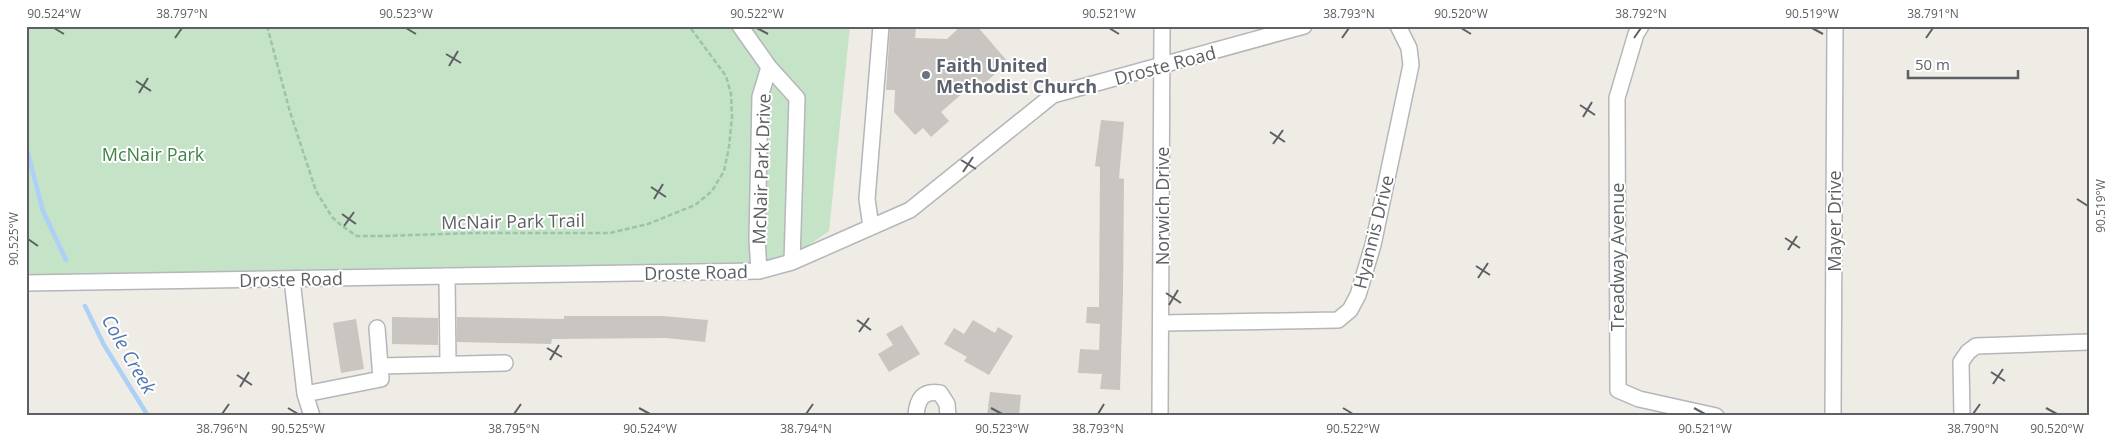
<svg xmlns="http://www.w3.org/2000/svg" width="2115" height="442" font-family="'Open Sans',sans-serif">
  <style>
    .green { fill: #c4e3c7 }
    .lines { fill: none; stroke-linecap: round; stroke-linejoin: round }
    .stream { stroke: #acd0f6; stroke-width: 4.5 }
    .building { fill: #c9c6c2 }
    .minor-casing { stroke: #b5b6ba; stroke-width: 18 }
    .path { stroke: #9ec3ab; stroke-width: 2.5; stroke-dasharray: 5 2.5; stroke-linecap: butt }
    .minor { stroke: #fff; stroke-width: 15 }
    .ticks { fill: none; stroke: #5d5f64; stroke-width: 2 }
    .worship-dot { fill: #6b7280; stroke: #fff; stroke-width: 2 }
    .labels { text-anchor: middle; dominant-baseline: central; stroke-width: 4; stroke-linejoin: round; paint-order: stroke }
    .worship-label { font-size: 18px; font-weight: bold; fill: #5b616d; stroke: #fff; text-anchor: start }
    .street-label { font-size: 18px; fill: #5d5f64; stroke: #fff }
    .park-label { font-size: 18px; fill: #3e8247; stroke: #fff }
    .water-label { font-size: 19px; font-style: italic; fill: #4e75b0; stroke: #fff }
    .neatline { fill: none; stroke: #5d5f64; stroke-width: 2 }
    .ticks-label { font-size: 12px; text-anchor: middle; fill: #5d5f64 }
  </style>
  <rect width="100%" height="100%" fill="#eeece5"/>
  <path class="green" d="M26,26H850L829,231L779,266L26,285Z"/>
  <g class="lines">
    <path class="stream" d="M26,146L43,211L66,260
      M85,306L104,345L148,416
      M1397,416H1401"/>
  </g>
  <path class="building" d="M961,26H977L1008,62L984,84L979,79L941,112L949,121L931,137L923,128L915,135L894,112L895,90H886L890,27L916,28L915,38L947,39Z
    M1101,120L1124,122L1119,178L1124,179L1123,293L1120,390L1100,389L1102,374L1078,373L1080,349L1099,350L1100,324L1086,323L1087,307H1099L1100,167L1095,166Z
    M564,316H663L708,320L705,342L666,338L552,339L551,344L457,342V317L564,319Z
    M392,317L438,318V345L392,344Z
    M356,319L364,369L341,373L333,323Z
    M973,320L995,333L998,327L1013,336L989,375L964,361L967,357L944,344L954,328L964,334Z
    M902,325L920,354L889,372L878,354L893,345L886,334Z
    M990,392L1021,395L1019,416H987Z"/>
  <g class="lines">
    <defs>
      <path id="minor" d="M740,26L769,67
        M1641,26L1636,34L1617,98L1618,390L1639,399L1716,416
        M871,227L867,199L881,26
        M759,271L757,239L760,97L769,67L797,98L792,262
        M447,276L448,364
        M292,279L305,394L312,416
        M26,283L759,271L792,262L910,210L1053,95L1304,26
        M1162,323L1338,320L1350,310L1358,295L1373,245L1411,65L1409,48L1398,26
        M380,366L505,363
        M305,394L381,379L377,328
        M916,416C917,399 923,390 940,393L947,404L948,416
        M1160,416L1162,26
        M1833,416L1835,26
        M1962,416L1961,362L1968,352L1976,346L2089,342"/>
    </defs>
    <use href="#minor" class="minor-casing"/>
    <path class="path" d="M267,26L290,112L316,191L332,217L342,226L357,236H384L475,233H610L648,224L695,205L712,191L724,171L729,147L732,117L731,94L726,76L689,26"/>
    <use href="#minor" class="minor"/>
  </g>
  <path class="ticks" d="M54,28L64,34M406,28L416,34M757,28L768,34M1109,28L1119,34M1461,28L1471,34M1812,28L1823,34M175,38L182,28M1342,38L1349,28M1634,38L1641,28M1926,38L1933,28M446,54L461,63M449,66L458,51M136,81L151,91M139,93L148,78M1580,105L1595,115M1583,117L1592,102M1270,132L1285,142M1273,144L1283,130M961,160L976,169M963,172L973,157M651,187L666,197M654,199L663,184M2077,199L2088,206M342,214L356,224M344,226L354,212M1785,238L1800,248M28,239L38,246M1788,250L1797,236M1476,266L1490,275M1478,278L1488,263M1166,293L1181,303M1169,305L1178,290M857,320L871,330M859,332L869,318M547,348L562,357M550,360L559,345M1991,372L2005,381M237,375L252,385M1993,384L2003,369M240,387L249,372M288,408L298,414M639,408L650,414M991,408L1002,414M1343,408L1353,414M1694,408L1705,414M2046,408L2057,414M222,414L229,404M514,414L521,404M806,414L813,404M1098,414L1104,404M1973,414L1980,404"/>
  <circle class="worship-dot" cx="926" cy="75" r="5"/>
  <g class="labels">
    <g class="worship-label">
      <text x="936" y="65">Faith United<tspan x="936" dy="21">Methodist Church</tspan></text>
    </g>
    <g class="street-label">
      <text transform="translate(1165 65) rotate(-15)">Droste Road</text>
      <text transform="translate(761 169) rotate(-88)">McNair Park Drive</text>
      <text transform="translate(1162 206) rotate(-90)">Norwich Drive</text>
      <text transform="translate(513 221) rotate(-1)">McNair Park Trail</text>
      <text transform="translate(1834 221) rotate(-90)">Mayer Drive</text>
      <text transform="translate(1373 232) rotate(-76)">Hyannis Drive</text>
      <text transform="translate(1617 257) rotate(-90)">Treadway Avenue</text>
      <text transform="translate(696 272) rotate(-1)">Droste Road</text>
      <text transform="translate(291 279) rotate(-1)">Droste Road</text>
    </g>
    <g class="park-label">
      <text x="153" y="154">McNair Park</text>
    </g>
    <g class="water-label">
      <text transform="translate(129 354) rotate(60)">Cole Creek</text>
    </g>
  </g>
  <rect width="2115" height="442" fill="none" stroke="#ffffff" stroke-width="55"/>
  <path d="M1908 70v8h110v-8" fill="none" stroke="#5d5f64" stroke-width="2.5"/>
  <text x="1915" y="70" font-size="15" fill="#5d5f64" stroke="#ffffff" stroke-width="4" paint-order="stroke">50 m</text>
  <rect x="28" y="28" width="2060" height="386" class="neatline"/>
  <g class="ticks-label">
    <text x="54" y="18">90.524°W</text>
    <text x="182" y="18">38.797°N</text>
    <text x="406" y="18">90.523°W</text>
    <text x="757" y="18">90.522°W</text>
    <text x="1109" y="18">90.521°W</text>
    <text x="1349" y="18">38.793°N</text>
    <text x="1461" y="18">90.520°W</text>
    <text x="1641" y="18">38.792°N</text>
    <text x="1812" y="18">90.519°W</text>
    <text x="1933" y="18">38.791°N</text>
    <text transform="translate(2101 206) rotate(-90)" y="4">90.519°W</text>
    <text transform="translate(14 239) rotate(-90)" y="4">90.525°W</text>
    <text x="222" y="433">38.796°N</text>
    <text x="298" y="433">90.525°W</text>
    <text x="514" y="433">38.795°N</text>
    <text x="650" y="433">90.524°W</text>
    <text x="806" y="433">38.794°N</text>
    <text x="1002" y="433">90.523°W</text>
    <text x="1098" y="433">38.793°N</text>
    <text x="1353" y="433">90.522°W</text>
    <text x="1705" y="433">90.521°W</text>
    <text x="1973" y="433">38.790°N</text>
    <text x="2057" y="433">90.520°W</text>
  </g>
</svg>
